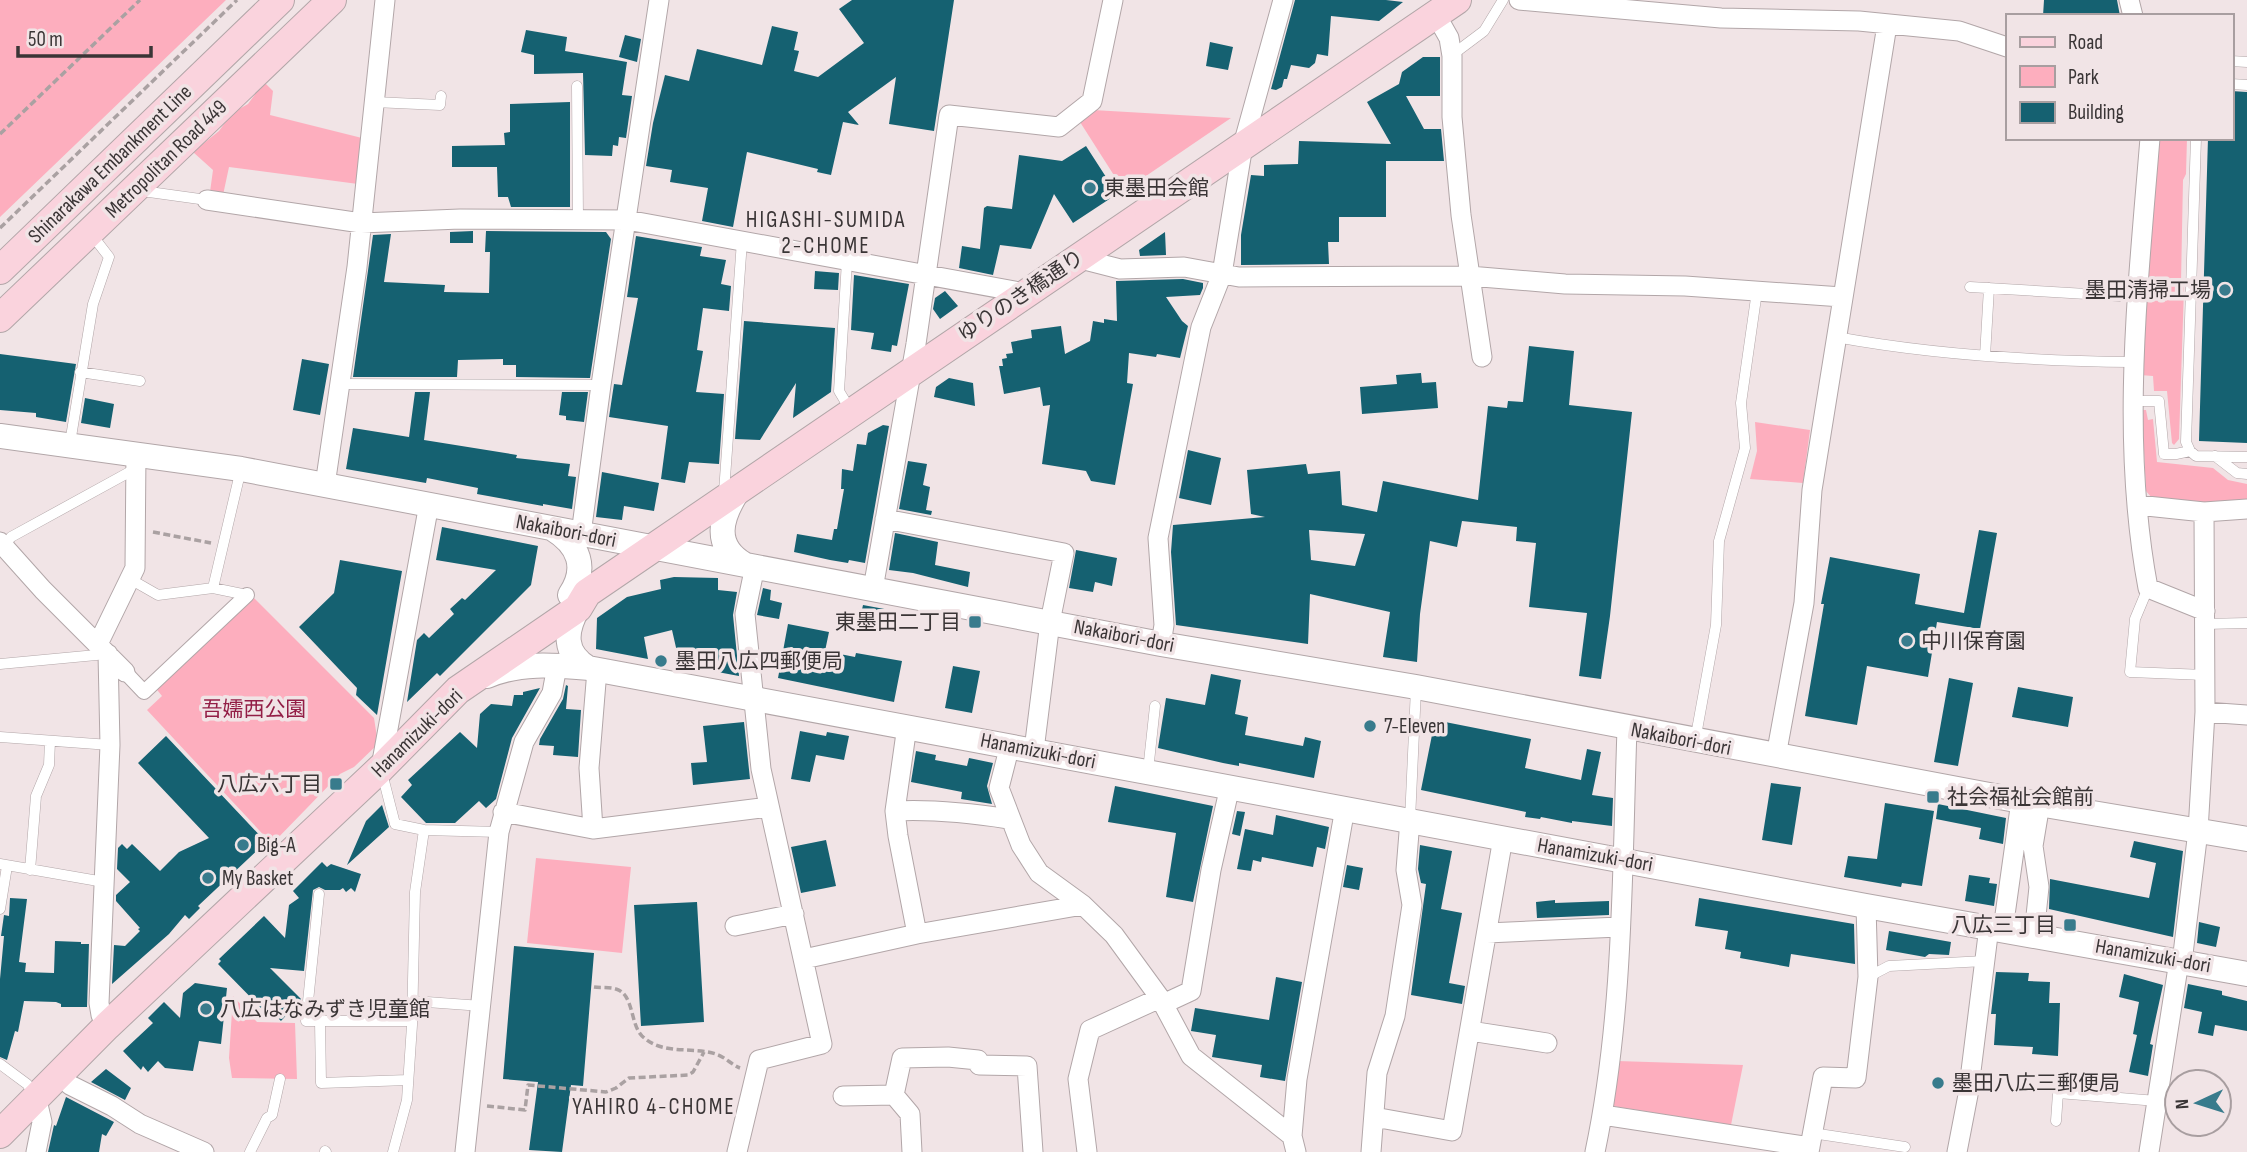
<svg xmlns="http://www.w3.org/2000/svg" width="2247" height="1152" font-family="'Sofia Sans Condensed','Noto Sans JP',sans-serif">
  <style>
    .green { fill: #fdaebe }
    .building { fill: #156171; fill-rule: evenodd }
    .lines { fill: none; stroke-linecap: round; stroke-linejoin: round }
    .service-casing { stroke: #b2a6a8; stroke-width: 11 }
    .pedestrian-casing { stroke: #b2a6a8; stroke-width: 16 }
    .minor-casing { stroke: #b2a6a8; stroke-width: 21 }
    .tertiary-casing { stroke: #b2a6a8; stroke-width: 26 }
    .secondary-casing { stroke: #b2a6a8; stroke-width: 30 }
    .path { stroke: #aaa1a2; stroke-width: 3.5; stroke-dasharray: 7 3.5; stroke-linecap: butt }
    .service { stroke: #fff; stroke-width: 10 }
    .pedestrian { stroke: #fff; stroke-width: 14 }
    .minor { stroke: #fff; stroke-width: 19 }
    .tertiary { stroke: #fff; stroke-width: 24 }
    .secondary { stroke: #fad3dd; stroke-width: 28 }
    .poi-dot { fill: #387b8c; stroke: #f1e4e6; stroke-width: 2.5 }
    .labels { text-anchor: middle; dominant-baseline: central; stroke-width: 7; stroke-linejoin: round; paint-order: stroke }
    .street-label { font-size: 21px; fill: #3a3536; stroke: #f1e4e6 }
    .poi-label { font-size: 21px; fill: #3a3536; stroke: #f1e4e6; text-anchor: start }
    .park-label { font-size: 21px; fill: #931e46; stroke: #f1e4e6 }
    .neighbourhood-label { font-size: 23px; letter-spacing: 2px; fill: #3a3536; stroke: #f1e4e6 }
  </style>
  <rect width="100%" height="100%" fill="#f1e4e6"/>
  <path class="green" d="M0,0H226L0,217Z
    M264,82L273,91L270,115L362,138L358,184L229,167L223,195L210,192L213,170L193,152L219,131L232,113L248,104Z
    M1093,110L1231,118L1124,191L1080,122Z
    M2159,138H2187L2186,174L2183,180L2181,282L2184,288L2179,439L2174,445L2172,443L2167,391H2154L2153,376L2140,375Z
    M2142,410H2146L2148,420L2153,419L2157,462L2213,468L2228,480L2247,484V503H2207L2152,498L2146,491Z
    M1755,422L1810,430L1803,483L1750,479L1757,451Z
    M251,595L374,718L378,744L354,767L340,774L272,844L147,710L162,696L154,686Z
    M536,858L631,867L622,953L527,943Z
    M233,996L257,1022L295,1023L297,1079L232,1078L229,1058Z
    M1617,1061L1743,1065L1731,1125L1612,1106Z"/>
  <path class="building" d="M852,0H954L934,131L889,124L896,77L848,112L859,125L843,122L831,175L817,172L818,169L747,152L733,227L702,221L708,188L670,182L672,170L646,166L653,123L665,75L689,81L697,49L762,65L772,26L798,32L794,50L799,51L794,71L818,77L864,43L839,9Z
    M1295,0H1386L1403,2L1379,21L1331,16L1328,56L1317,54L1315,63L1309,68L1291,65L1287,79H1284L1282,87L1276,90L1271,89Z
    M2044,0H2117L2120,16H2043Z
    M526,30L567,37L565,51L627,62L622,95L632,96L626,138L619,137L618,146L613,145L612,156L585,155L583,73L534,74V55L521,52Z
    M625,35L641,39L637,62L619,57Z
    M1210,42L1233,47L1228,70L1206,66Z
    M1423,57H1440V96H1406L1424,129H1441L1444,161H1386V217H1339V242H1328L1329,264L1241,265V235L1251,175L1264,176V165L1298,164L1299,141L1391,144L1367,102L1399,84L1402,72Z
    M2231,91L2247,92V443L2199,441L2208,138H2231Z
    M570,102V207H511L508,197H498L497,167H452V146L505,145L504,133L510,132V104Z
    M1086,146L1117,194L1073,223L1054,194L1031,249L1000,245L993,275L959,268L962,246L980,249L984,208L987,206L1012,209L1019,155L1062,161Z
    M473,231V243H450V232Z
    M486,231L606,232L611,239L590,378L516,377V365H503V359L458,360L457,377H353L373,235L391,234L384,282L445,285L444,292L489,293L490,252H485Z
    M1165,232L1166,255L1140,256L1139,250Z
    M636,236L702,247L700,256L726,260L721,284L731,286L729,311L703,308L697,350L703,351L696,392L724,394L719,464L689,462L685,483L661,479L668,426L609,417L614,384L622,385L638,298L627,297Z
    M815,271L839,273L838,290L814,289Z
    M854,275L909,284L897,346L892,345L891,352L871,349L874,333L851,330Z
    M1183,279L1203,283V288L1200,295L1166,297L1182,321L1188,326L1180,358L1157,354L1156,357L1129,353L1127,383L1133,384L1115,485L1091,481L1086,471L1042,464L1050,405L1043,406L1040,387L1004,394L999,366H1003L1002,359L1007,358L1006,354L1013,353L1011,342L1032,338L1031,330L1061,326L1065,354L1090,341L1093,321L1104,323V319L1117,321L1116,281Z
    M945,291L958,306L940,319L933,309L935,298Z
    M744,321L835,328L831,392L793,418L796,383L760,440L735,439Z
    M1529,346L1574,351L1569,405L1632,412L1610,616L1601,679L1579,676L1587,613L1529,607L1536,543L1516,541L1517,527L1462,521L1457,547L1430,541L1420,614L1417,662L1383,657L1390,612L1310,594L1308,644L1176,625L1171,552L1173,525L1265,517L1251,514L1247,470L1306,464L1308,474L1340,471L1342,505L1377,512L1383,481L1478,500L1488,406L1507,408L1508,401L1523,402ZM1309,530L1365,534L1355,566L1311,560Z
    M0,354L76,364L66,422L36,417V413L0,410Z
    M302,359L329,364L320,415L293,410Z
    M1421,373L1422,383L1436,382L1438,408L1362,414L1360,387L1397,384L1396,375Z
    M949,378L973,383L975,406L934,397L936,387Z
    M415,392H430L424,440L517,455L516,458L570,464L568,476L576,477L572,509L543,504V506L477,494L478,488L427,478L426,483L346,469L353,428L409,437Z
    M562,392H588L584,422L566,420V416L559,415Z
    M85,398L114,404L110,428L81,423Z
    M883,425L889,426L865,563L849,560L848,563L830,560L794,552L797,534L832,540L834,529H837L844,489H841L842,469L853,471L857,444L866,445L868,433Z
    M1188,450L1221,458L1211,505L1179,498Z
    M908,461L927,464L923,485L930,487L926,510L932,511L931,515L899,509Z
    M602,472L659,483L654,511L624,506L622,520L596,517Z
    M442,527L538,546L531,585L440,676L437,673L407,702L417,640L424,633L429,638L454,614L450,609L462,598L465,600L496,570L436,560Z
    M1979,530L1997,533L1980,629L1937,622L1928,677L1867,666L1857,725L1805,716L1824,604H1821L1830,557L1920,574L1915,604L1964,613Z
    M895,533L938,542L935,565L970,572L968,587L913,573L889,570Z
    M1076,550L1117,558L1112,586L1095,582L1093,592L1069,588Z
    M340,560L402,571L377,715L356,695L357,688L299,627L334,593Z
    M674,577L718,578V590L737,592L733,615L739,676L680,665L672,630L644,637L648,659L596,649L597,618L627,597L661,589L660,580Z
    M763,588L771,590L770,600L782,603L779,619L757,615Z
    M863,605L895,611L892,629L859,623Z
    M788,624L829,632L825,651L855,657L856,653L902,661L894,702L778,678Z
    M953,666L980,671L972,713L945,708Z
    M1211,674L1241,680L1235,714L1248,717L1245,735L1303,746L1305,737L1321,741L1314,778L1239,763V766L1223,763L1158,748L1166,698L1205,705Z
    M1949,678L1973,683L1958,766L1934,762Z
    M566,685L568,686L566,709L581,710L578,757L553,755L554,746L539,745L540,739L563,699Z
    M2018,687L2073,697L2068,727L2012,717Z
    M540,688L512,738L496,799L486,808L479,801L455,823H426L401,797L412,785L408,780L460,732L477,748L480,714L491,704L512,706L514,695H523V692Z
    M1435,720L1531,739L1525,768L1581,780L1587,749L1601,752L1592,795L1613,798L1612,826L1572,821V823L1541,817L1540,819L1525,817L1526,812L1421,790Z
    M744,722L750,779L693,785L691,763L707,762L703,726Z
    M800,731L826,736L827,732L849,736L844,760L816,755L810,782L791,779Z
    M166,736L266,842L198,906L200,908L189,919L185,915L169,934L112,984L114,945L125,946L140,931L138,929L140,928L116,901V895L130,882L117,869L118,848L122,844L127,849L132,844L160,871L179,852L209,838L138,763Z
    M916,751L936,755L935,760L967,766L969,758L993,763L987,786L992,804L961,799L962,792L911,782Z
    M1771,783L1801,787L1792,845L1762,840Z
    M1115,786L1213,806L1193,902L1166,897L1176,833L1108,822Z
    M1885,803L1934,811L1922,886L1902,883L1901,887L1844,877L1848,856L1877,859Z
    M1938,804L2006,818L2003,844L1979,839L1981,828L1936,819Z
    M382,805L389,827L347,865L366,821Z
    M1237,811L1245,812L1240,836L1232,834Z
    M1276,815L1329,827L1325,849L1317,847L1313,867L1262,857L1261,862L1253,860L1251,871L1237,869L1245,829L1273,835Z
    M826,840L836,886L801,893L791,847Z
    M2134,841L2183,851L2173,937L2049,909L2050,879L2149,898L2156,863L2130,857Z
    M1420,845L1452,851L1441,909L1462,913L1449,983L1465,986L1462,1004L1411,995L1426,884L1421,883L1418,869Z
    M322,862L327,867L331,864L361,874L355,892L351,888L346,892L343,888L340,890H325L319,887L313,890L304,971L270,968L301,999L281,1021L270,1010L262,1009L218,964L221,961L219,959L264,916L285,938L289,905L299,898L293,891Z
    M1347,865L1363,868L1359,890L1343,887Z
    M1969,875L1990,878L1989,883L1997,884L1994,906L1965,901Z
    M10,898L27,899L19,962L26,963L25,972L54,973L55,941L81,942V944H89L87,1007H61V1004L56,1002L24,1001L18,1032L15,1031L7,1060L0,1057V979L4,936H1L4,915L9,916Z
    M1699,898L1854,924L1855,964L1791,954L1789,967L1740,958L1741,952L1725,949L1728,931L1695,926Z
    M1555,900V903L1609,901V915L1537,918L1536,902Z
    M697,902L704,1022L641,1026L634,905Z
    M2199,922L2220,927L2216,947L2197,943Z
    M1889,931L1951,942L1949,955L1929,954L1925,957L1886,950Z
    M514,946L594,953L583,1086L571,1085L562,1152L529,1150L538,1082L503,1079Z
    M1996,972L2029,973L2028,981L2050,982L2049,1003H2060L2058,1056L2032,1054L2033,1047L1994,1045L1996,1014H1991Z
    M2124,974L2163,985L2150,1044L2153,1045L2148,1076L2129,1072L2137,1035L2133,1034L2139,1002L2119,997Z
    M1276,977L1302,982L1285,1081L1260,1077L1262,1065L1212,1057L1216,1035L1191,1031L1195,1008L1269,1020Z
    M195,983L227,988L221,1044L199,1041L193,1071L165,1068L158,1061L148,1072L143,1066L141,1070L123,1051L153,1023L148,1018L164,1002L180,1018L183,993Z
    M2188,984L2222,991V995L2247,1001V1031L2215,1025L2213,1036L2198,1033L2202,1012L2184,1008Z
    M106,1069L131,1088L125,1100L91,1082Z
    M66,1097L114,1122L106,1136L102,1134L99,1152H48L54,1125L56,1126Z"/>
  <g class="lines">
    <defs>
      <path id="service" d="M1452,55L1484,31L1503,0
        M2231,61L2247,62
        M2231,84L2247,85
        M577,86L578,220
        M374,102L440,105L441,96
        M2196,138L2186,442L2190,451L2196,456L2247,457
        M142,191L207,200
        M847,261L839,391L851,411
        M1970,287L2137,297
        M1836,337C1934,355 2032,361 2132,362
        M1985,356L1989,288
        M80,372L140,381
        M341,384L601,385
        M2133,401H2159L2164,454H2176L2190,451
        M70,443L93,304L109,257L92,235
        M2215,456L2237,473L2247,474
        M724,492L742,241
        M4,547L11,537L135,469
        M130,579L158,595L213,588L247,595
        M213,588L241,469
        M2148,588L2135,619L2130,672L2205,675
        M2205,624L2247,623
        M0,664L107,654
        M0,737L110,745
        M1695,741L1716,625L1719,541L1745,448L1741,403L1757,291
        M1148,771L1155,706
        M382,773L395,824L424,830L499,832
        M1410,820L1416,688
        M0,864L104,882
        M30,870L36,796L49,765L50,741
        M319,894L306,1021H412
        M0,909L7,866
        M1868,977L1889,966L1985,961
        M413,1001L482,1006
        M320,1021L321,1083L408,1080
        M0,1064L27,1084L36,1096
        M2056,1121L2058,1093L2157,1101
        M1812,1133L1905,1147
        M325,1151L326,1152
        M250,1152L267,1118L272,1115L280,1079
        M393,1152L407,1100L412,1025L415,892L424,830"/>
      <path id="pedestrian" d="M125,672L144,692L247,595"/>
      <path id="minor" d="M1519,0L1721,18L1859,21L1959,31L2007,47
        M2129,0L2133,16
        M1436,15L1449,38L1452,56V117L1461,215L1482,357
        M2150,138C2138,287 2120,439 2148,588L2205,611
        M207,200L361,223L460,219L627,220L1025,293
        M1077,258L1120,269L1184,267L1239,277L1469,276L1565,284L1685,286L1842,297
        M325,485L357,267L385,0
        M2137,505L2204,512L2247,509
        M885,519L1064,553L1050,622L1034,750
        M581,534L601,385L659,0
        M0,542L43,590L125,672
        M873,589L916,344L949,115L1059,127L1092,101L1113,0
        M98,644L135,568L136,453
        M1161,644L1164,625L1158,538L1201,327L1222,274L1243,145L1283,0
        M2205,712L2247,715
        M907,726L895,811L898,836L917,934
        M1010,745L999,788L1021,845L1039,873L1083,905L1114,935L1160,998L1191,1056L1292,1136L1296,1152
        M1776,756L1804,603L1812,490L1887,25
        M381,767L429,504
        M895,811C934,809 970,813 1009,819
        M503,812L593,829L769,807
        M593,829L589,768L597,670
        M735,926L794,914
        M2003,929L2021,801
        M1487,933L1619,927
        M2034,935L2039,887L2033,846L2040,804
        M804,959L917,934L1083,905
        M2182,962L2198,831L2205,712L2204,512
        M1163,1004L1191,991L1211,870L1230,786
        M107,1026L101,1015L99,1003L110,745L108,654
        M1470,1031L1547,1043
        M61,1073L70,1085L112,1106L140,1124L204,1152
        M36,1096L42,1122L36,1152
        M843,1096L894,1095
        M1603,1115L1810,1147
        M1374,1117L1452,1131L1503,838
        M1292,1136L1297,1079L1345,808
        M465,1152L499,832L524,742L552,693L557,666
        M737,1152L759,1060L822,1044L761,769L745,614L755,566
        M912,1152L910,1114L894,1095L902,1058L948,1057L978,1060L979,1065L1027,1066L1033,1152
        M1087,1152L1078,1079L1090,1030L1160,998
        M1371,1152L1377,1073L1395,1016L1412,905L1406,870L1410,820
        M1595,1152C1624,1014 1622,869 1627,729
        M1809,1152L1823,1077L1856,1078L1868,977L1866,906
        M1957,1152L1968,1095L1989,927
        M2149,1152L2179,961"/>
      <path id="tertiary" d="M0,436L241,469L1161,644L1416,687L2021,801L2247,839
        M738,491C721,517 712,545 744,564
        M553,529C579,545 588,568 570,595
        M578,608C565,631 563,653 588,668
        M487,676C520,662 553,665 588,668L1866,906L2247,974"/>
      <path id="secondary" d="M0,270L280,0
        M0,318L332,0
        M0,1134L107,1026L381,768L458,690L578,608L587,593L1457,0"/>
    </defs>
    <use href="#service" class="service-casing"/>
    <use href="#pedestrian" class="pedestrian-casing"/>
    <use href="#minor" class="minor-casing"/>
    <use href="#tertiary" class="tertiary-casing"/>
    <use href="#secondary" class="secondary-casing"/>
    <path class="path" d="M0,134L140,0
      M0,228L237,0
      M153,532L211,543
      M594,987C601,988 610,987 616,989C634,994 630,1024 642,1036C663,1056 692,1046 716,1054C725,1057 732,1065 740,1068
      M487,1106L525,1110L528,1085L606,1092L616,1088L629,1078L688,1075L693,1072L704,1052"/>
    <use href="#service" class="service"/>
    <use href="#pedestrian" class="pedestrian"/>
    <use href="#minor" class="minor"/>
    <use href="#tertiary" class="tertiary"/>
    <use href="#secondary" class="secondary"/>
  </g>
  <g class="poi-dot">
    <circle cx="1090" cy="188" r="7"/>
    <circle cx="2225" cy="290" r="7"/>
    <rect x="968" y="615" width="14" height="14" rx="3.5"/>
    <circle cx="1907" cy="641" r="7"/>
    <circle cx="661" cy="661" r="7"/>
    <circle cx="1370" cy="726" r="7"/>
    <rect x="329" y="777" width="14" height="14" rx="3.5"/>
    <rect x="1926" y="790" width="14" height="14" rx="3.5"/>
    <circle cx="243" cy="845" r="7"/>
    <circle cx="208" cy="878" r="7"/>
    <rect x="2063" y="918" width="14" height="14" rx="3.5"/>
    <circle cx="206" cy="1009" r="7"/>
    <circle cx="1938" cy="1083" r="7"/>
  </g>
  <g class="labels">
    <g class="street-label">
      <text transform="translate(166 159) rotate(-44)">Metropolitan Road 449</text>
      <text transform="translate(110 164) rotate(-44)">Shinarakawa Embankment Line</text>
      <text transform="translate(1021 296) rotate(-34)">ゆりのき橋通り</text>
      <text transform="translate(566 531) rotate(11)">Nakaibori-dori</text>
      <text transform="translate(1124 636) rotate(11)">Nakaibori-dori</text>
      <text transform="translate(417 733) rotate(-44)">Hanamizuki-dori</text>
      <text transform="translate(1681 739) rotate(11)">Nakaibori-dori</text>
      <text transform="translate(1038 751) rotate(11)">Hanamizuki-dori</text>
      <text transform="translate(1595 855) rotate(10)">Hanamizuki-dori</text>
      <text transform="translate(2153 956) rotate(10)">Hanamizuki-dori</text>
    </g>
    <g class="poi-label">
      <text x="1104" y="188">東墨田会館</text>
      <text x="2211" y="290" text-anchor="end">墨田清掃工場</text>
      <text x="961" y="622" text-anchor="end">東墨田二丁目</text>
      <text x="1921" y="641">中川保育園</text>
      <text x="675" y="661">墨田八広四郵便局</text>
      <text x="1384" y="726">7-Eleven</text>
      <text x="322" y="784" text-anchor="end">八広六丁目</text>
      <text x="1947" y="797">社会福祉会館前</text>
      <text x="257" y="845">Big-A</text>
      <text x="222" y="878">My Basket</text>
      <text x="2056" y="925" text-anchor="end">八広三丁目</text>
      <text x="220" y="1009">八広はなみずき児童館</text>
      <text x="1952" y="1083">墨田八広三郵便局</text>
    </g>
    <g class="park-label">
      <text x="254" y="709">吾嬬西公園</text>
    </g>
    <g class="neighbourhood-label">
      <text x="826" y="220">HIGASHI-SUMIDA<tspan x="826" dy="26">2-CHOME</tspan></text>
      <text x="654" y="1107">YAHIRO 4-CHOME</text>
    </g>
  </g>
  <rect x="2006" y="14" width="228" height="126" fill="#f1e4e6" stroke="#a89ea0" stroke-width="2"/>
  <rect x="2020" y="37" width="35" height="10" fill="#fad3dd" stroke="#a89ea0" stroke-width="2"/>
  <text x="2068" y="49" font-size="21" fill="#3a3536">Road</text>
  <rect x="2020" y="66" width="35" height="21" fill="#fdaebe" stroke="#a89ea0" stroke-width="2"/>
  <text x="2068" y="84" font-size="21" fill="#3a3536">Park</text>
  <rect x="2020" y="102" width="35" height="21" fill="#156171" stroke="#a89ea0" stroke-width="2"/>
  <text x="2068" y="119" font-size="21" fill="#3a3536">Building</text>
  <g transform="translate(2198 1103) rotate(266)"><circle r="33" fill="#f1e4e6" stroke="#a89ea0" stroke-width="2"/>
  <path d="M0-5L12 26L0 18L-12 26Z" fill="#387b8c"/>
  <text y="-10" font-size="19" font-weight="bold" text-anchor="middle" fill="#3a3536">N</text>
  </g>
  <path d="M18 46v10h133v-10" fill="none" stroke="#3a3536" stroke-width="3.5"/>
  <text x="28" y="46" font-size="21" fill="#3a3536" stroke="#f1e4e6" stroke-width="5" paint-order="stroke">50 m</text>
</svg>
